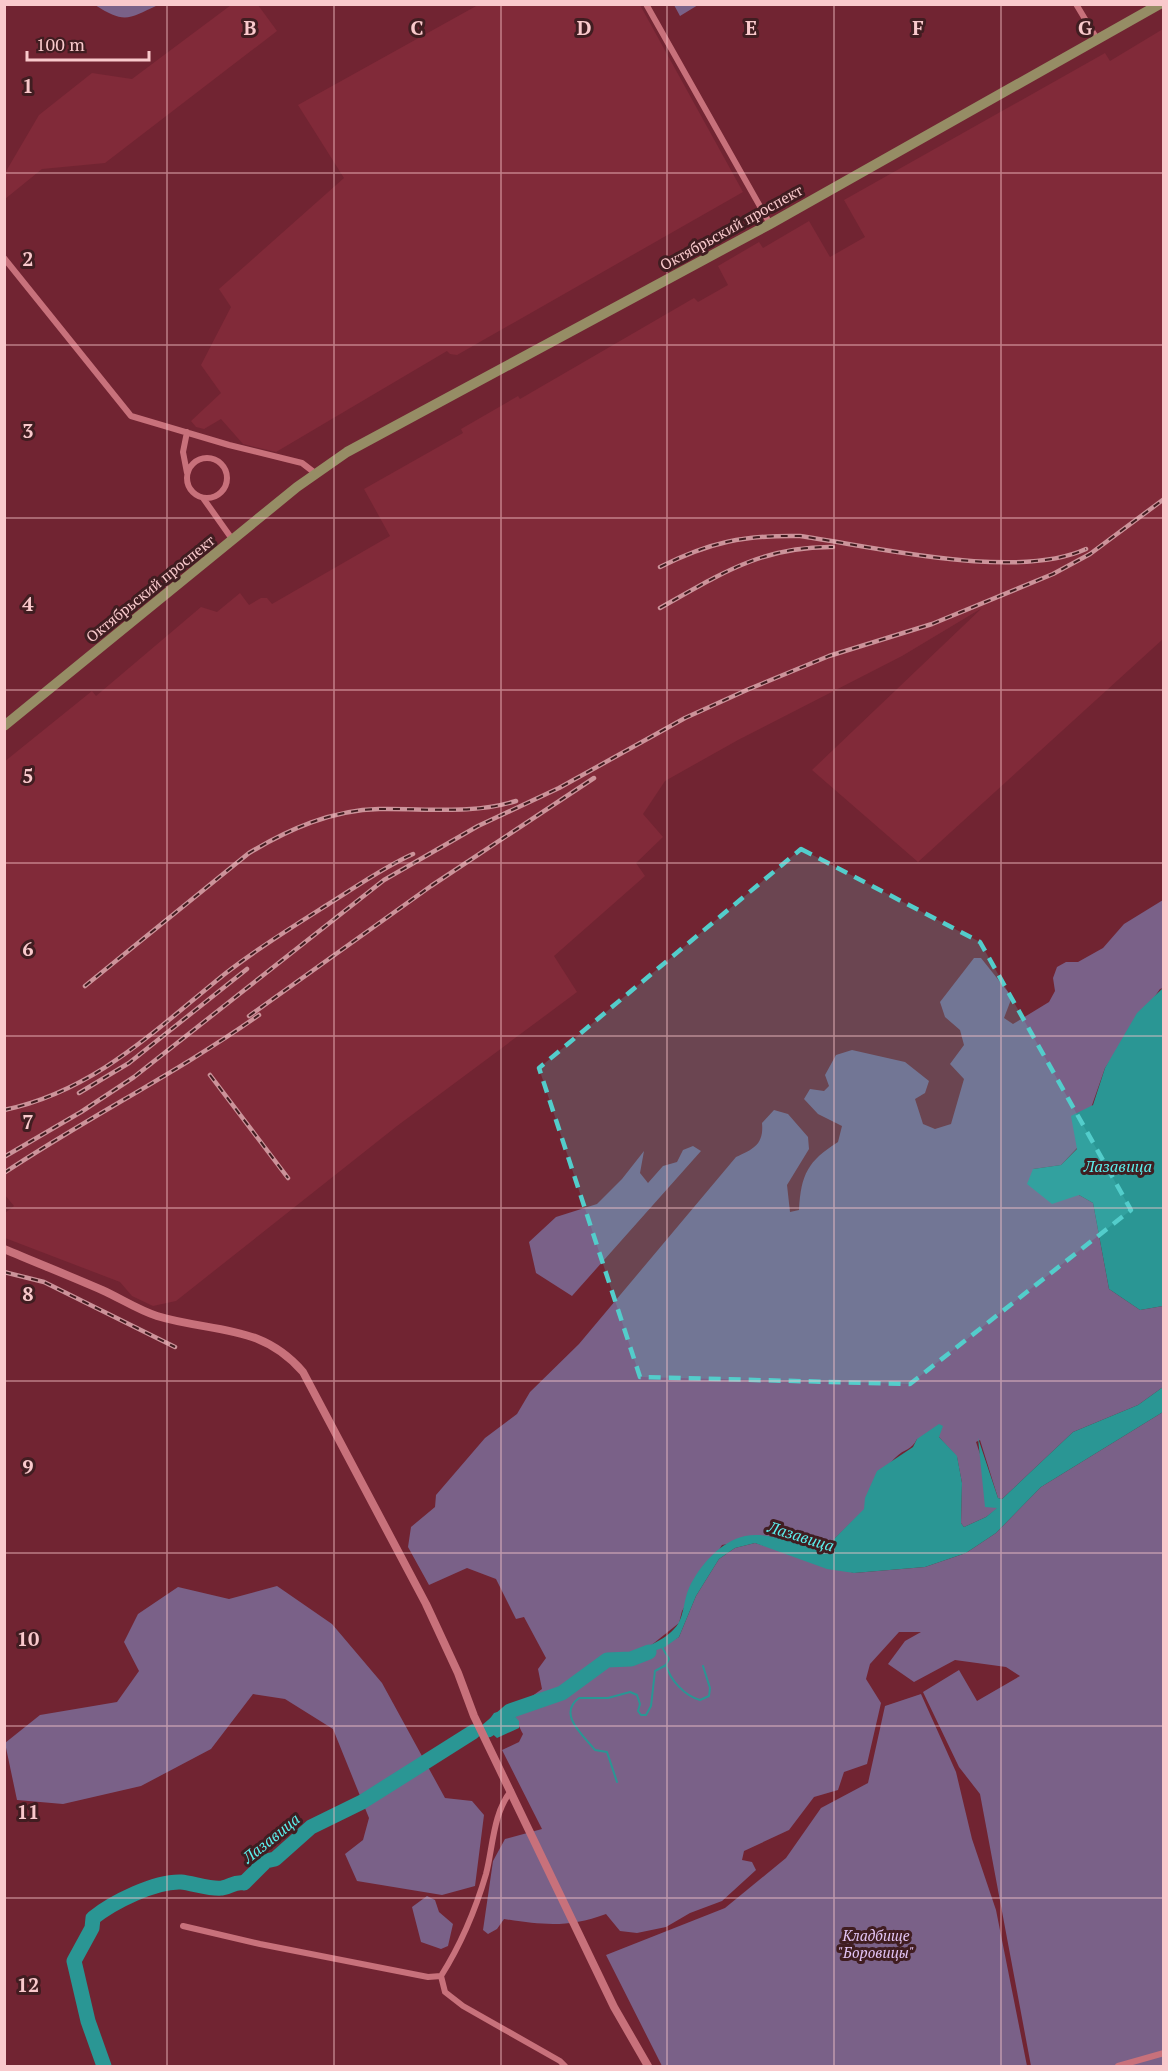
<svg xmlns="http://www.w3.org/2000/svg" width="1168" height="2071" font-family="'PT Serif',serif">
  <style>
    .built { fill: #812a39 }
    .green { fill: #7a6188 }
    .water { fill: #2a9694 }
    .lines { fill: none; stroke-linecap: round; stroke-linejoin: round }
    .stream { stroke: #2a9694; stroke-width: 2 }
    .river { stroke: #2a9694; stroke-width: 15 }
    .minor { stroke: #c8717b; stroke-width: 6 }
    .tertiary { stroke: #c8717b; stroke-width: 8 }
    .primary { stroke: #968d65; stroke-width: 10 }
    .rail-casing { stroke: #cc939a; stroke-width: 4.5 }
    .rail { stroke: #401d21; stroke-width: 2; stroke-dasharray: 7; stroke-linecap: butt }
    .marked { fill: #53cdcb; fill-opacity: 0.2; stroke: #53cdcb; stroke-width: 4.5; stroke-dasharray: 12 8; stroke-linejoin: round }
    .grid { fill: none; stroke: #f9c9cc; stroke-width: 1.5; stroke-opacity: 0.55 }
    .labels { text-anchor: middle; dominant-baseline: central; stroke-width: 6; stroke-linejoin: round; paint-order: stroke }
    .street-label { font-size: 15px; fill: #f9c9cc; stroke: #401d21 }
    .park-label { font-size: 15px; font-style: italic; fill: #e3c4f5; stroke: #401d21 }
    .water-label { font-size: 16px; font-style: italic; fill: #5cefec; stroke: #401d21 }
    .grid-label { font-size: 20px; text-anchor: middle; font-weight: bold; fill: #f9c9cc; stroke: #401d21; stroke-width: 6; stroke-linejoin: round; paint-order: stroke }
  </style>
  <rect width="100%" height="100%" fill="#712432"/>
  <path class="built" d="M231,5H258L277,31L105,163L42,169L5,199V173L39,115L92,73L132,79Z
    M478,5H640L743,192L457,355L450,354L447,351L276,452L243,444L221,419L204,429L196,427L191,421L221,393L201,365L231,307L219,289L344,178L298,105Z
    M1163,29V639L918,862L812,770L982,608L902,656L738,740L665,781L643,814L663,837L636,863L645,876L554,956L577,992L397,1126L176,1301L153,1306L132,1296L120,1282L5,1238V1213L14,1206L4,1194V762L92,691L96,696L201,607L217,612L240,593L249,605L261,598H267L272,604L390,536L364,489L463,433L461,429L518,396L520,399L694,298L698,302L728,285L718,266L759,242L763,248L809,221L830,257L865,237L844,200L1105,53L1110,61Z"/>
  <path class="green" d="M95,5H158C128,19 125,24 95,5Z
    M674,5H698L680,16Z
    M1163,900V988L1160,989L1105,1068L1077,1148L1061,1165L1033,1169L1093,1203L1109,1289L1140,1310L1163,1306V1387L1138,1405L1073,1432L1002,1499L998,1498L980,1440L976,1442L998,1508L986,1517L964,1527L961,1523L962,1483L957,1457L939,1437L917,1439C912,1450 904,1449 896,1457C884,1469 865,1491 865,1509L823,1550L795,1545L771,1536L722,1545L682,1611L679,1623L649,1647L631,1652L644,1656L679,1637L696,1596L719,1559L735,1548L755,1543L854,1573L925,1567L966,1553L996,1533L1041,1487L1163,1412V2066H1031L980,1794L959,1767L923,1692L959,1670L977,1701L1020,1676L1006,1667L955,1660L914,1682L888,1664L905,1641L921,1632H899L870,1664L866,1679L881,1703L867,1764L844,1772L838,1790L814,1797L789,1830L744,1851L742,1860L752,1862L756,1870L722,1901L690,1913L666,1927L637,1933L620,1931L606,1914C568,1928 543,1925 504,1919L497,1929L488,1934L483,1930L493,1861L505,1839L542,1829L502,1750L519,1742L523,1734C517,1724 518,1714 504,1710L528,1699L542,1689L538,1669L546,1658L524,1617L516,1619L496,1579L467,1568L429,1585L408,1547L411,1527L435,1507L436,1495L485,1438L517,1414L530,1392L579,1344L736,1157C754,1149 764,1144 762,1123L774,1110L788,1114L808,1137L809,1149L787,1185L790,1212L799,1210C801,1174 808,1161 838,1142L842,1126L818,1114L804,1099L810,1089L824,1091L829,1086L825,1075L836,1055L852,1050L905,1062L929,1081L925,1093L915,1099L923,1124L935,1129L951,1124L964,1079L950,1064L964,1045L960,1030L945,1017L940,1002L974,958H981L1012,997L1004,1018L1013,1024L1049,1002L1055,991L1053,978L1057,967L1066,962H1078L1103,948L1124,924Z
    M693,1146L701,1151L572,1296L536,1273L529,1242L556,1217L597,1204L622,1179L644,1151L640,1173L648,1183L663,1166L677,1162L683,1150Z
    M277,1586L332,1624L382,1683L445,1798L472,1801L484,1815L475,1886L442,1895L357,1881L345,1854L363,1840L369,1818L333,1729L285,1699L253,1694L211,1749L141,1786L63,1804L17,1800L5,1743L40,1715L117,1702L139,1671L124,1642L138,1614L178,1587L229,1599Z
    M921,1694L956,1772L972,1839L996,1910L1027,2066H662L606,1955L725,1908L786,1858L821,1808L868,1783L885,1706Z
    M427,1896L435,1900L439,1912L453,1924L448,1946L441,1949L421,1942L412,1907Z"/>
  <path class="water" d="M1163,988V1306L1140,1310L1109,1289L1093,1203L1079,1195L1052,1204L1027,1184L1033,1169L1061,1165L1077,1149L1071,1116L1093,1105L1105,1068L1137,1013Z
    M1163,1387V1412L1041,1487L996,1533L966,1553L925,1567L854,1573L827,1569L755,1543L735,1548L719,1559L696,1596L679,1637L665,1647L631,1659V1652C647,1647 668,1639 678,1624C684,1614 684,1599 689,1588C699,1566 721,1541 745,1536C771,1531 797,1546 823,1550L864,1509L865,1498L877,1471L913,1447L917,1439L939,1424L943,1426L939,1437L957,1456L962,1483L961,1523L964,1527L986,1517L997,1508L985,1507L978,1438L998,1498L1002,1499L1073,1432L1138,1405Z
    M504,1710L510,1711L519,1721V1728L497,1738L488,1730L487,1723L494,1713Z"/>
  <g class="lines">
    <path class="stream" d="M666,1665C670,1680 685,1696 700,1700L709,1696L710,1688L703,1666
      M617,1782L607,1752L595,1750C583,1735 557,1714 579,1698H608L630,1692L637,1695L640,1704L638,1711L641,1715H646L651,1706L655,1671L666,1665L669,1659L662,1647"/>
    <path class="river" d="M488,1730L510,1711L562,1693L607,1660L631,1659L649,1652
      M104,2066L88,2021L74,1961L92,1928L93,1918C113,1902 155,1881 181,1882C192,1883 213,1890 222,1888C231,1887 234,1881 244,1883L266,1861L275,1859L311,1827L362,1802L473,1732"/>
    <path class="minor" d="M646,4L770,224
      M1076,4L1097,39
      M4,258L131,416L229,445L302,463L315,473
      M187 478a20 20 0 1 1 40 0a20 20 0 1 1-40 0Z
      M187,473L183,452L187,432
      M203,498L232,539
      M183,1926L260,1944L428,1977L441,1976L445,1992L463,2006L560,2061L565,2066
      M441,1976C460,1946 476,1908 486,1874C493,1847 493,1813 511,1791
      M1118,2066L1164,2053"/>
    <path class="tertiary" d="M4,1249C37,1263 70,1276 102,1290C120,1298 138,1310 157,1316C213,1333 261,1323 303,1372L426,1604L458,1673L474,1716L614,2007L648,2066"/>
    <path class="primary" d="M4,726L297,487L347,452L770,224L1160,4"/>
    <defs>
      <path id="rail" d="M660,567C710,542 744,535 800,536C876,547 1016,581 1086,549
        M660,608C719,575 762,546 833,547
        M85,986L249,853C289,829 332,810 379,809C424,808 472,815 516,801
        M249,1016L431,886L594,778
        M210,1075L288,1178
        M79,1093L129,1063L247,969
        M4,1110C95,1091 156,1029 226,973C258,948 292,927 327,905C356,887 382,868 413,854
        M4,1157L81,1112L134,1077L384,880L478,826L559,788L685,718L749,689L829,656L932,624L1053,574L1090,554L1164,499
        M4,1173C88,1117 177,1073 259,1015
        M4,1272L44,1282L175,1347"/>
    </defs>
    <use href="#rail" class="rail-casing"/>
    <use href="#rail" class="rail"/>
  </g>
  <path class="marked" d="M801,849L980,942L1131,1210L910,1384L640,1377L539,1068Z"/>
  <path class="grid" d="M167,4V2066M334,4V2066M501,4V2066M667,4V2066M834,4V2066M1001,4V2066M4,173H1164M4,345H1164M4,518H1164M4,690H1164M4,863H1164M4,1036H1164M4,1208H1164M4,1381H1164M4,1553H1164M4,1726H1164M4,1898H1164"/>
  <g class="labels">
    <g class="street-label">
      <text transform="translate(731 227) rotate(-29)">Октябрьский проспект</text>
      <text transform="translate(150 588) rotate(-39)">Октябрьский проспект</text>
    </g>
    <g class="park-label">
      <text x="876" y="1935">Кладбище<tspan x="876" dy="17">"Боровицы"</tspan></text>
    </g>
    <g class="water-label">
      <text x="1118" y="1166">Лазавица</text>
      <text transform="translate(801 1536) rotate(17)">Лазавица</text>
      <text transform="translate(271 1838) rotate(-39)">Лазавица</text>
    </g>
  </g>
  <g class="grid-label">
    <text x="250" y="35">B</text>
    <text x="417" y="35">C</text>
    <text x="584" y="35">D</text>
    <text x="751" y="35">E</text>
    <text x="918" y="35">F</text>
    <text x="1085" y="35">G</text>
    <text x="28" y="93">1</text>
    <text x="28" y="266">2</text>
    <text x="28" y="438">3</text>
    <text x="28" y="611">4</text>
    <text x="28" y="783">5</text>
    <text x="28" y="956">6</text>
    <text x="28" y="1129">7</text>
    <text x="28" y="1301">8</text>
    <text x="28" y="1474">9</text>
    <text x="28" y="1646">10</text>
    <text x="28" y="1819">11</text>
    <text x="28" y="1992">12</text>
  </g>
  <rect width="1168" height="2071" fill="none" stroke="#f9c9cc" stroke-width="12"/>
  <path d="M27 51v9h122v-9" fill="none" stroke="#f9c9cc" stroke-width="3"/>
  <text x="36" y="51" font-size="18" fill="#f9c9cc" stroke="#401d21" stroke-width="4.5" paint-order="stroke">100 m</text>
</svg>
